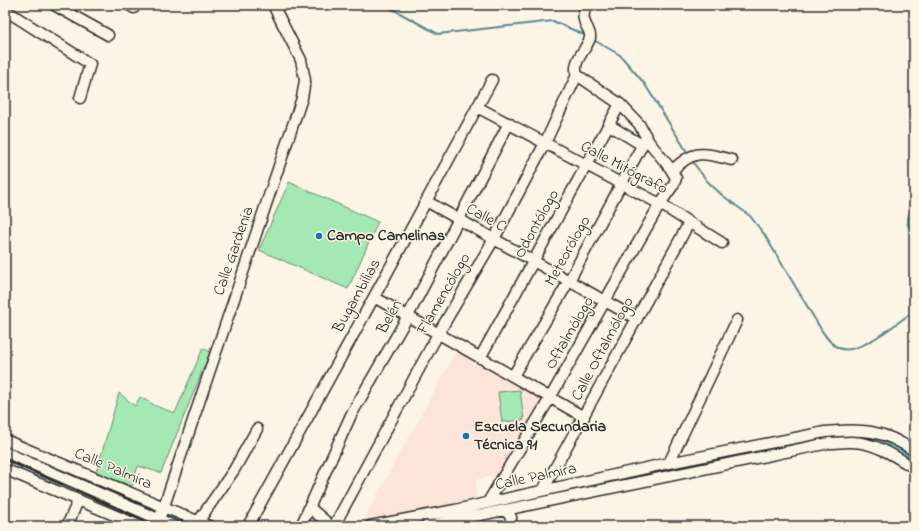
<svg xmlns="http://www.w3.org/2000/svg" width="919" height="531" font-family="'Indie Flower',sans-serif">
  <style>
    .built { fill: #fce5d8 }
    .green { fill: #a4e8b3; stroke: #688a6f }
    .water { fill: #78c8d3; stroke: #598990 }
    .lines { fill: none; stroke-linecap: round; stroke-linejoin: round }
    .stream { stroke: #598990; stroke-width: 2 }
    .canal { stroke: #78c8d3; stroke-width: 7 }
    .minor-casing { stroke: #2b2b2b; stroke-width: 13 }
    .minor { stroke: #fcf5e5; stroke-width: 10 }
    .rail { stroke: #2b2b2b; stroke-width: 2 }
    .poi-dot { fill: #1f6fb2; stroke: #fcf5e5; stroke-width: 1.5 }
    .labels { text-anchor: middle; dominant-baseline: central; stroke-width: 3; stroke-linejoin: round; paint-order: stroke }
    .street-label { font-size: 16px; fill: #2b2b2b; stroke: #fcf5e5 }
    .poi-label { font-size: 16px; font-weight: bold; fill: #2b2b2b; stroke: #fcf5e5; text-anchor: start }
  </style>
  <rect width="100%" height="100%" fill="#fcf5e5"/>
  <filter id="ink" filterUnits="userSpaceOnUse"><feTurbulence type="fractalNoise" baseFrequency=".025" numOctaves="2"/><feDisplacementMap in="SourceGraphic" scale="8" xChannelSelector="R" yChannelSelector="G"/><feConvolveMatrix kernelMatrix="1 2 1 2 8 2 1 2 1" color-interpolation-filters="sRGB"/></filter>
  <g filter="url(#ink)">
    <path class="built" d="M458,348L544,399L500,474L476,480V500L362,522Z"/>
    <path class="green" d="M289,182L378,222L348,289L259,250Z
      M203,348L210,352L161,473L138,466L132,486L96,473L119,393L135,406L140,397L158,407L175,413Z
      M520,390L524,420L502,422L498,392Z"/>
    <path class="water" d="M914,208V231L911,230L907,225L908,216Z"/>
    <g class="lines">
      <path class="stream" d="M385,5L438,34L553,21L587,36
        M592,39L620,55L644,83L689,155
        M692,161L707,181L722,195L750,216L764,234L822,331C826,337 831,345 839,348C858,357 898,322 914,311"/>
      <path class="canal" d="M5,447L191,526
        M529,499L818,439L852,435L894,445L914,460
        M398,526L411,523"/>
      <defs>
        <path id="minor" d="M54,5L108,35
          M129,5L134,8L136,5
          M5,10L90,64L80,98
          M477,107L660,204L722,243
          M609,125L642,145
          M672,171C694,148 704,153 732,160
          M426,201L637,319
          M374,297L584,417
          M480,358L620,104
          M513,376L569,281L646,138
          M5,440L209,526
          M5,452L174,526
          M669,463L737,320
          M5,472L9,471L140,526
          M543,490L689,223
          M488,502L550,398L660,204L674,184L676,178L670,168L649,142L639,124L620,104L577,75C572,60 586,51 590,38C592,28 577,22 587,5
          M309,507L331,526
          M505,510L511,517V526
          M198,522L234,470L257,429
          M67,526L78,501
          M156,526L163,509L302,98L305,80L301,60L273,5
          M248,526L374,297L492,80
          M301,526L351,415L408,316L509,123
          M334,526L438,334L494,239L545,143L577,75
          M370,526L455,510L669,463L825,432C861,428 885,430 914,451
          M427,526L829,443C836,443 844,442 851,442C874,442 895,456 914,468"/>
      </defs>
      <use href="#minor" class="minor-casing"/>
      <use href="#minor" class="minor"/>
      <path class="rail" d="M5,460L158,526"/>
    </g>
  </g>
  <g class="poi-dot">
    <circle cx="319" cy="236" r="4"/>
    <circle cx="466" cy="436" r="4"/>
  </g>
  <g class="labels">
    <g class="street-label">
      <text transform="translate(624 168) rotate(28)">Calle Mitógrafo</text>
      <text transform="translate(486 218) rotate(29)">Calle C</text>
      <text transform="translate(537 224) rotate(-61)">Odontólogo</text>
      <text transform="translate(234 251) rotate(-71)">Calle Gardenia</text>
      <text transform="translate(568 251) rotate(-61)">Meteorólogo</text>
      <text transform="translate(444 294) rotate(-60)">Flamencólogo</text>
      <text transform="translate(357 296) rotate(-61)">Bugambilias</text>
      <text transform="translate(390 317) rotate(-61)">Belén</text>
      <text transform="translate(570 333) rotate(-60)">Oftalmólogo</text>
      <text transform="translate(603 349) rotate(-62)">Calle Oftalmólogo</text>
      <text transform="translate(113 469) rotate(23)">Calle Palmira</text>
      <text transform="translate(536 477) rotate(-12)">Calle Palmira</text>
    </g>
    <g class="poi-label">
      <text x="327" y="236">Campo Camelinas</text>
      <text x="474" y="427">Escuela Secundaria<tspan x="474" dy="18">Técnica 91</tspan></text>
    </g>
  </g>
  <rect width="919" height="531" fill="none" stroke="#fcf5e5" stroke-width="20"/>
  <rect x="10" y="10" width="899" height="511" fill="none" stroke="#2b2b2b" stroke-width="1.5" filter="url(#ink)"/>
</svg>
